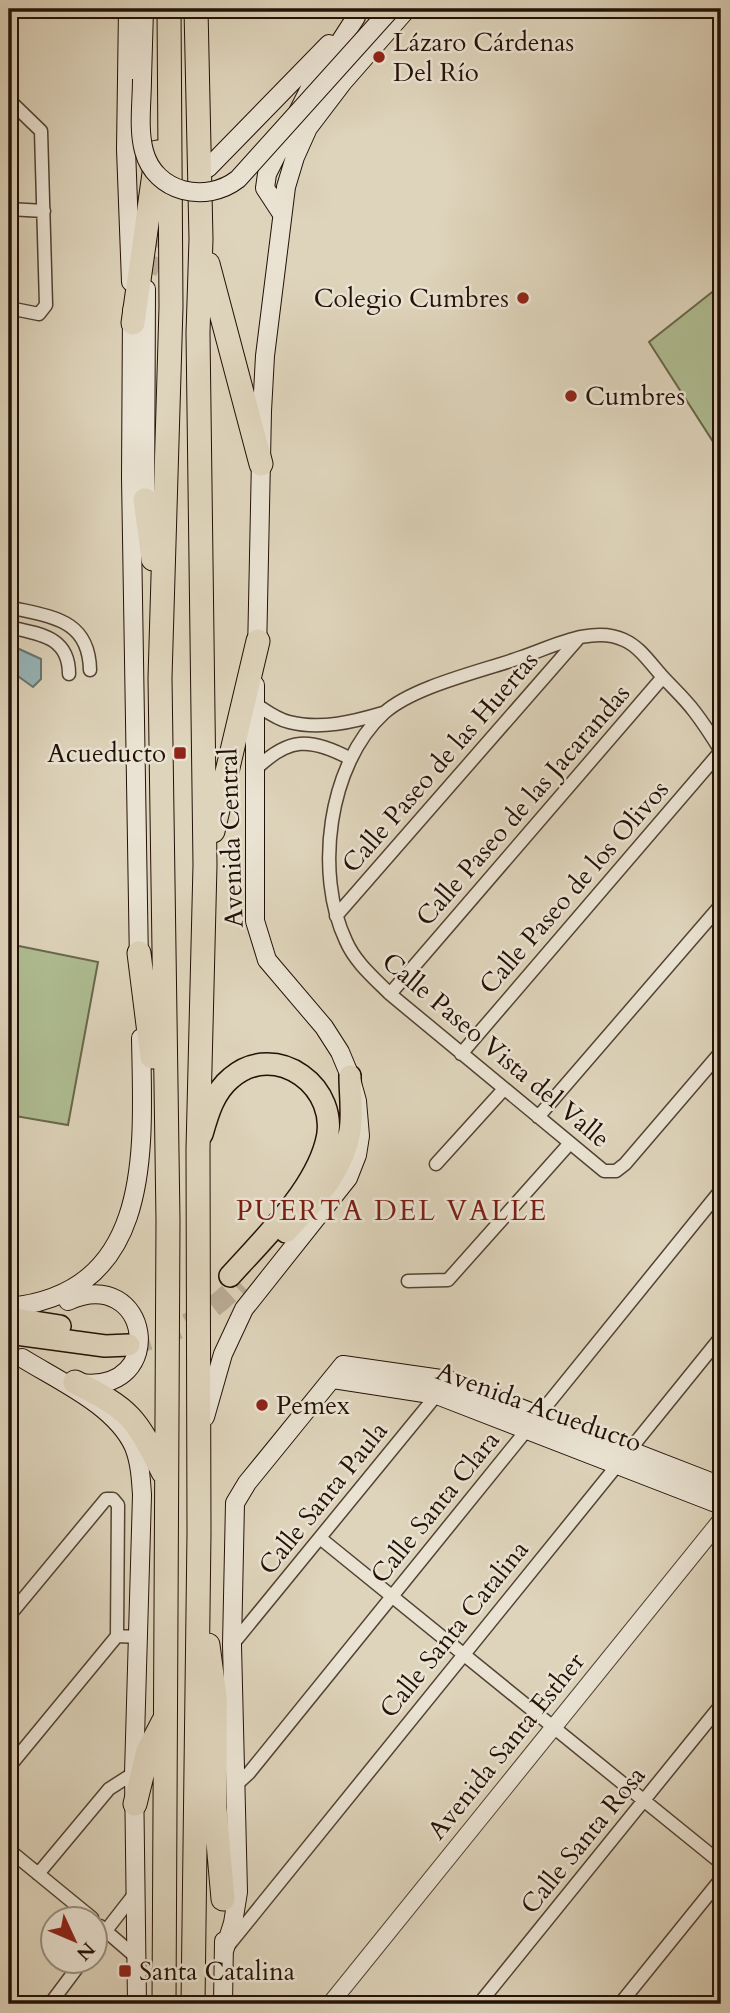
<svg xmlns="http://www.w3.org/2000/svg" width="730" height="2013" font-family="Cardo,serif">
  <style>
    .green { fill: #afbd92; stroke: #69674c; stroke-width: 2 }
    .water { fill: #96b6b9; stroke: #687471; stroke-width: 2 }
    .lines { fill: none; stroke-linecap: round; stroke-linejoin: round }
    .secondary-tunnel { stroke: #b9ad97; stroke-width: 18; stroke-dasharray: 18 9; stroke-linecap: butt }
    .primary-tunnel { stroke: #b9ad97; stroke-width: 21; stroke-dasharray: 21 10; stroke-linecap: butt }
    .minor-casing { stroke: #524233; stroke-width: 15 }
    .tertiary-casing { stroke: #524233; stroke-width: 18 }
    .secondary-casing { stroke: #231106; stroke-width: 20 }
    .primary-casing { stroke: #231106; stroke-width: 24 }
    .motorway-casing { stroke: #231106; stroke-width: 25 }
    .minor { stroke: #eae3d3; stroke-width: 12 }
    .tertiary { stroke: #eae3d3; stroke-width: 16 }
    .secondary { stroke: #eae3d3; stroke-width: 18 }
    .primary { stroke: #ded4bb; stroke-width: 21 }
    .motorway { stroke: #ded4bb; stroke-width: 23 }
    .secondary-bridge-casing { stroke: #231106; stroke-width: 20; stroke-linecap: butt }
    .secondary-bridge { stroke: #eae3d3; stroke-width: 18 }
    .poi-dot { fill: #8f2418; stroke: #eae3d3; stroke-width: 2.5 }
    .labels { text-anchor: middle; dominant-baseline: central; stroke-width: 5; stroke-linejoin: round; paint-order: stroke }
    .poi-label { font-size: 26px; fill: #231106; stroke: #eae3d3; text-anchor: start }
    .street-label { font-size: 26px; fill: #231106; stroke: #eae3d3 }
    .neighbourhood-label { font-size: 28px; letter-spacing: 2px; fill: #7a1f14; stroke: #eae3d3 }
  </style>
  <rect width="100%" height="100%" fill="#ded4bb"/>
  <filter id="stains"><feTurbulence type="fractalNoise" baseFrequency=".00286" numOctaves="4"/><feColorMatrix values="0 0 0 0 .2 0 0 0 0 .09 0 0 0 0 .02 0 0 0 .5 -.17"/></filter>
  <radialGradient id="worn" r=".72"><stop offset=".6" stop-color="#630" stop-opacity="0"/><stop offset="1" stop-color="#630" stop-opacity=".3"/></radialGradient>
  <path class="green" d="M721,285V454L649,342Z
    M14,945L98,962L68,1125L9,1115V974Z"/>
  <path class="water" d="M17,648L41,659V679L33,687L15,674L9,676V668Z"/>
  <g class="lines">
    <path class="secondary-tunnel" d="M148,273L157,245L169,217"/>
    <path class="primary-tunnel" d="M129,1345C176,1334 206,1317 240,1283"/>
    <defs>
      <path id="minor" d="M9,100L41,131L46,305L39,314L9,308
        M9,209L44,211
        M9,607C50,617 89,618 90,670
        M9,627C39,634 69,636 69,674
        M254,703C265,710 276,719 289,722C320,730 353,722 383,713
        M721,751C713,738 704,724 694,711C685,699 673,688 662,676C650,663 640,647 624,640C593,625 552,647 522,657C483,671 414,686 384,713C328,764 314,874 346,941C355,962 374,978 390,994L604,1171H616L625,1164L721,1052
        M255,770C288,737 310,737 351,759
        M336,916L577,640
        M390,994L663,677
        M461,1054L721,751
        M538,1117L721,905
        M436,1164L504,1089
        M408,1281L448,1280L570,1143
        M320,1538L721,1863
        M9,1616L106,1499H113L118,1505L117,1636L140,1637
        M232,1645L439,1392
        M9,1767L117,1636
        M236,1785L249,1773L721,1190
        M9,1850L92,1918
        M38,1874L109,1789L134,1773
        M100,1926L136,1957
        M94,1946L136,1892
        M228,1946L721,1337
        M50,2004L83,1960
        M479,2004L721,1705
        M620,2004L721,1879"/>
      <path id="tertiary" d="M330,2004L721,1520"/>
      <path id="secondary" d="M128,9L126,149L131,282
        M142,79L144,9
        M208,168L329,44
        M282,214L265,188L267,174L309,90L356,17
        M132,310L131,477L139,964
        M145,513L146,289
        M257,653L262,411L265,356L286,187L295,157L308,128L343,82L407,9
        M68,1301C150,1264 170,1395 79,1383
        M10,1307C155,1292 143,1148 141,1038
        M22,1358C59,1381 116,1406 134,1447C140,1462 141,1479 142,1495L134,1773L137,2004
        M333,1379L437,1395L721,1505
        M205,1417L223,1354L244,1309L348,1178L357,1155L360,1136L357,1101L350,1076L340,1052L324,1027L267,960L255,921V685
        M224,1951L233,1923L238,1892L232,1645L235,1503L247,1483L343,1365L448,1380L721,1486
        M223,2004L224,1941"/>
      <path id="primary" d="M202,1134C208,1113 214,1092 231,1078C276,1039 342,1088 326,1143C313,1192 263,1239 230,1276
        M286,1232C313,1202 343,1173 350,1131C353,1114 350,1094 350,1076
        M9,1318L60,1326
        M9,1333L105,1346L129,1345"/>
      <path id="motorway" d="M208,264L261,464
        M133,323L157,152
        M145,500L153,559
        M213,831L258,641
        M139,953L152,1057
        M75,1382C131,1410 135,1417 163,1472
        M208,1645L215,1697V1808L223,1899
        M135,1804L148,1751L163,1722
        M164,2004L168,1220L160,678L171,307L169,9
        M193,2004L199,1533L198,1149L205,865L198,333L201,239L196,9"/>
    </defs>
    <use href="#minor" class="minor-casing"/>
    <use href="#tertiary" class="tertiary-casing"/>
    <use href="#secondary" class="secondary-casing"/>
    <use href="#primary" class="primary-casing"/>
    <use href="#motorway" class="motorway-casing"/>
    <use href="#minor" class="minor"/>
    <use href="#tertiary" class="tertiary"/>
    <use href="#secondary" class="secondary"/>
    <use href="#primary" class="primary"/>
    <use href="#motorway" class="motorway"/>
    <defs>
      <path id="secondary-bridge" d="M142,79C142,102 138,129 144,151C155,193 206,204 238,179L391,9"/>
    </defs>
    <use href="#secondary-bridge" class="secondary-bridge-casing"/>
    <use href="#secondary-bridge" class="secondary-bridge"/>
  </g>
  <g class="poi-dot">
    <circle cx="379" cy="57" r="7"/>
    <circle cx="523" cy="298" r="7"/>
    <circle cx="571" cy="396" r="7"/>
    <rect x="173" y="746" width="14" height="14" rx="3.5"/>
    <circle cx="262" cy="1405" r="7"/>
    <rect x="118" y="1964" width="14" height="14" rx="3.5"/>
  </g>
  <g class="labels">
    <g class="poi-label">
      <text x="393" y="42">Lázaro Cárdenas<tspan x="393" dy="30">Del Río</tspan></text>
      <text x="509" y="298" text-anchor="end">Colegio Cumbres</text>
      <text x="585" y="396">Cumbres</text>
      <text x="166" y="753" text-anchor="end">Acueducto</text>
      <text x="276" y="1405">Pemex</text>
      <text x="139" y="1971">Santa Catalina</text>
    </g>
    <g class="street-label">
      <text transform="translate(440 762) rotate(-49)">Calle Paseo de las Huertas</text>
      <text transform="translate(523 805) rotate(-49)">Calle Paseo de las Jacarandas</text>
      <text transform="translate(231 838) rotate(-92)">Avenida Central</text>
      <text transform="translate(574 887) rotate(-49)">Calle Paseo de los Olivos</text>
      <text transform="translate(496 1050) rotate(40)">Calle Paseo Vista del Valle</text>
      <text transform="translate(539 1407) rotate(20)">Avenida Acueducto</text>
      <text transform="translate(323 1498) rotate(-51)">Calle Santa Paula</text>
      <text transform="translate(435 1507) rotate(-51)">Calle Santa Clara</text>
      <text transform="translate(454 1629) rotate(-51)">Calle Santa Catalina</text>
      <text transform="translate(506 1746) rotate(-51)">Avenida Santa Esther</text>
      <text transform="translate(583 1840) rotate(-51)">Calle Santa Rosa</text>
    </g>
    <g class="neighbourhood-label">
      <text x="392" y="1211">PUERTA DEL VALLE</text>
    </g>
  </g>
  <rect width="730" height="2013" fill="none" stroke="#ded4bb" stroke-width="35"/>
  <rect x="10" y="10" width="709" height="1992" fill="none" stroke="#231106" stroke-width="3.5"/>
  <rect x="18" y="18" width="695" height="1978" fill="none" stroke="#231106" stroke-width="2"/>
  <g transform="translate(74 1940) rotate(134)"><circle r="33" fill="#eae3d3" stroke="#9a8f81" stroke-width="2"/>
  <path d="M0-5L12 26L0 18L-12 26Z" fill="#8f2418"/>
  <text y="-10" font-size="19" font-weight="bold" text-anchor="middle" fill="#231106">N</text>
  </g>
  <rect width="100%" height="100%" filter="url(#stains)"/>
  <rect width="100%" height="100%" fill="url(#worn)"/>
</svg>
